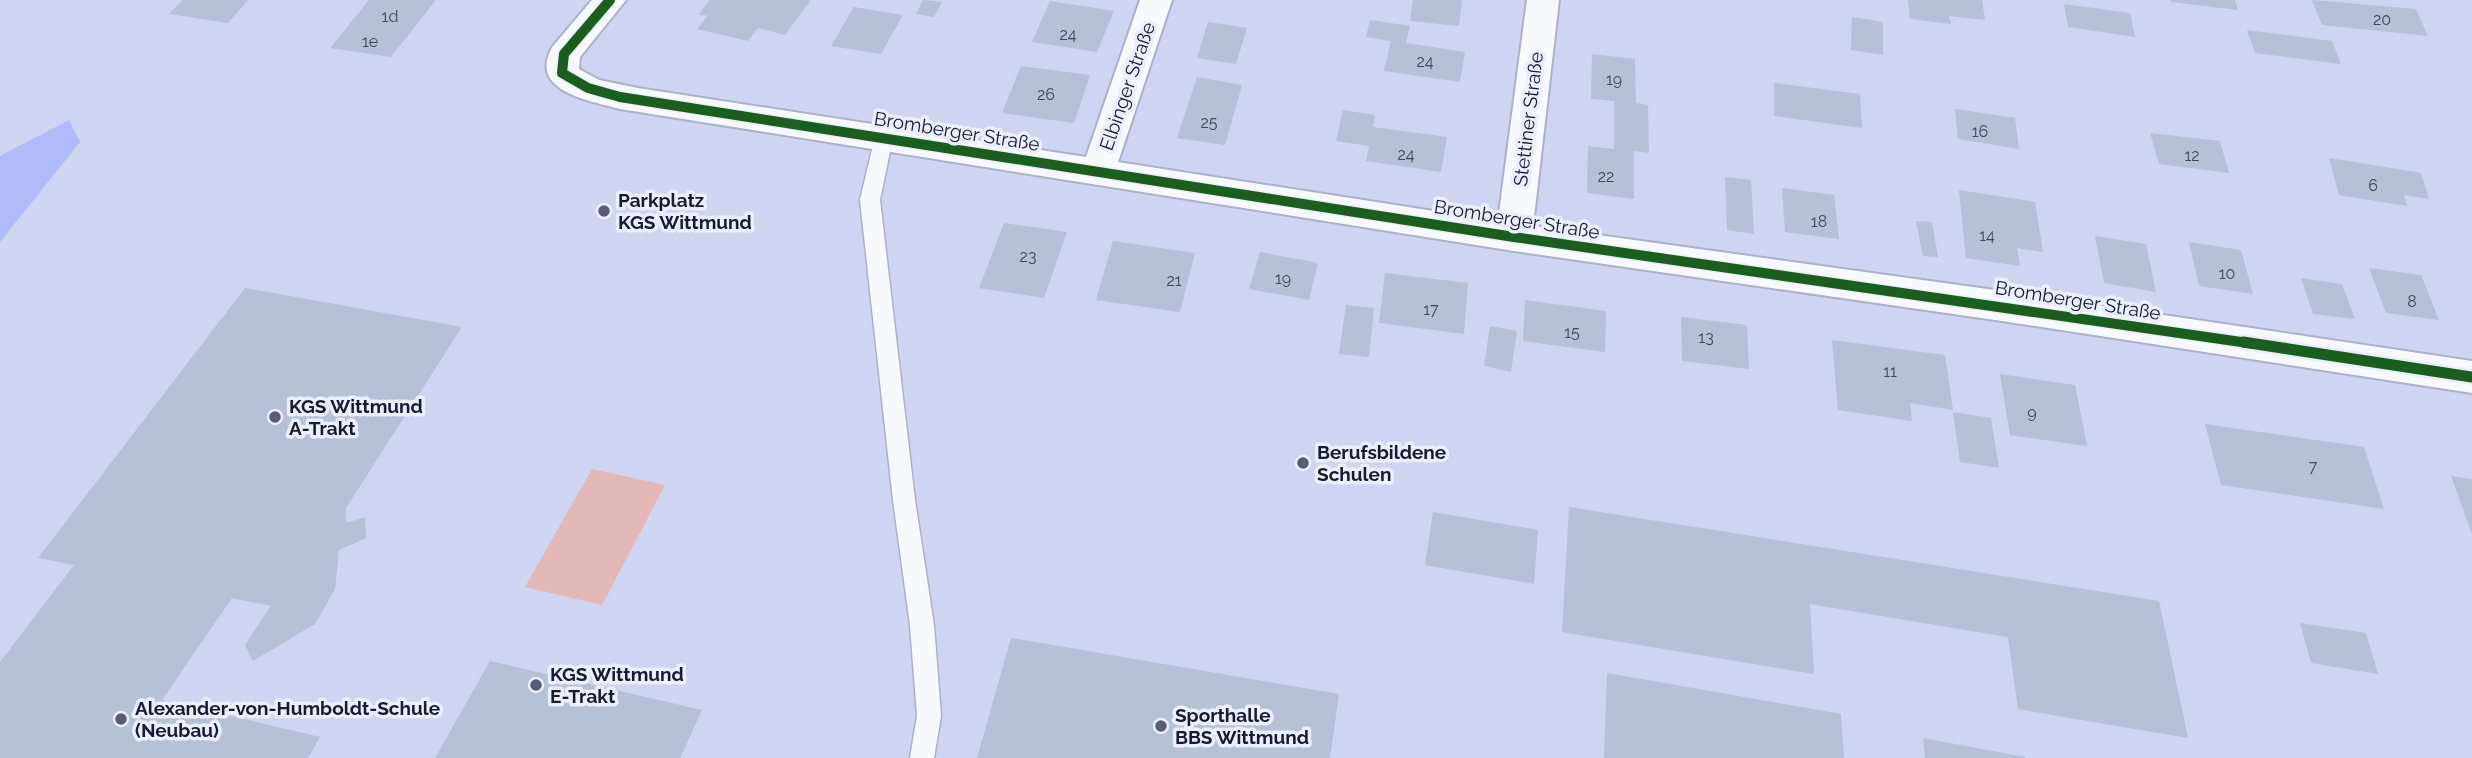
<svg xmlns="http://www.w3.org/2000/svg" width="2472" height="758" font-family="Raleway,sans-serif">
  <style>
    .green { fill: #e3b8b8 }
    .water { fill: #b1bbfa }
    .building { fill: #b6c0d6 }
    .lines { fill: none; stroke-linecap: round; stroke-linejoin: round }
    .lane-casing { stroke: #adb1c9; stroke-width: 3 }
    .street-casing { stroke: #adb1c9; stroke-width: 4 }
    .lane { fill: #f8f9fd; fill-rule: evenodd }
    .street { fill: #f8f9fd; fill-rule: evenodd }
    .cycleway-far1-casing { stroke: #ebeefb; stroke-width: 13 }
    .cycleway-casing { stroke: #ebeefb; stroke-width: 16 }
    .cycleway-far1 { stroke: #1b5e20; stroke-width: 10 }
    .cycleway { stroke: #1b5e20; stroke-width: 11 }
    .poi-dot { fill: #585c76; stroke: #ebeefb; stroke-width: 2.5 }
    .labels { text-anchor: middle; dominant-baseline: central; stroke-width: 7; stroke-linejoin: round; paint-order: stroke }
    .number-label { font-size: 16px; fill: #42475e }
    .street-label { font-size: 19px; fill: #181b33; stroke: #ebeefb }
    .poi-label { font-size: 19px; font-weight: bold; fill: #181b33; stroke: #ebeefb; text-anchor: start }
  </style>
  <rect width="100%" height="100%" fill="#cfd4f1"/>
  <path class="green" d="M592,469L665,485L602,605L525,587Z"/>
  <path class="water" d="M69,120L80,142L0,242V156Z"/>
  <path class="building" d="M183,0H248L228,23L169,14Z
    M369,0H436L391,57L330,48Z
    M710,0H808L810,1L785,35L758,28L748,41L697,29L708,16L699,14Z
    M923,0L942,2L934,17L916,14Z
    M1413,0H1462L1459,26L1410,21Z
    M1908,0H1982L1985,20L1949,16L1951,24L1910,19Z
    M2171,0H2235L2238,10L2171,2Z
    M2312,0L2416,9L2428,36L2322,25Z
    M1050,1L1114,11L1097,52L1032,42Z
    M2064,4L2130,13L2135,37L2068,27Z
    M854,7L903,15L881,54L831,46Z
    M1852,17L1883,22V55L1851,50Z
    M1370,20L1410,26L1406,43L1465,52L1460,82L1384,71L1391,41L1366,37Z
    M1208,22L1247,28L1236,64L1197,58Z
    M2247,30L2332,41L2341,64L2255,53Z
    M1592,54L1635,59L1636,103L1648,105L1649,153L1634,151V199L1587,193L1588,146L1614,149V101L1591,99Z
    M1021,66L1090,75L1074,123L1002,113Z
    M1197,77L1242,85L1225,145L1177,138Z
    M1774,83L1860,94L1862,128L1774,116Z
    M1955,109L2015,118L2019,149L1958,139Z
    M1343,110L1375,115L1373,127L1447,137L1441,172L1366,161L1369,146L1336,141Z
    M2150,133L2220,141L2229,173L2159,164Z
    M2329,158L2421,173L2429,199L2404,195L2407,206L2339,195Z
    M1725,177L1751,180L1754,234L1727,230Z
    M1782,188L1834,195L1839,239L1785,232Z
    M1959,190L2035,202L2043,252L2017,248L2020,266L1966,258Z
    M1916,221L1932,222L1938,257L1923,256Z
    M1004,223L1067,232L1044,298L979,288Z
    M2095,236L2146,244L2156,292L2104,283Z
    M1113,241L1195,253L1180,312L1096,300Z
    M2189,242L2241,250L2253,294L2199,286Z
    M1260,252L1318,263L1309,300L1249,289Z
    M2369,268L2421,275L2439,320L2386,313Z
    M1385,273L1468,283L1464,334L1379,323Z
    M2301,278L2342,284L2355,319L2313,314Z
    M245,288L462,327L346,508V523L365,517L366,538L339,550L335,589L315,624L253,661L245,645L271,606L232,598L162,700L320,737L308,758H0V662L74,565L38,558Z
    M1525,300L1606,311L1605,352L1523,341Z
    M1346,305L1374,308L1369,357L1339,354Z
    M1681,317L1747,325L1749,369L1682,361Z
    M1490,326L1517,331L1511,372L1484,366Z
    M1832,340L1945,355L1953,410L1910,403L1912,421L1838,410Z
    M2000,374L2075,385L2087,446L2010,435Z
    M1953,412L1991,418L1999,468L1960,462Z
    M2205,424L2364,447L2384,509L2221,485Z
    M2451,476L2472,479V534Z
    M1569,507L2159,601L2188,738L2018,709L2008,637L1810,604L1814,674L1562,632Z
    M1433,512L1538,530L1534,584L1425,565Z
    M2300,623L2366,633L2378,674L2311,663Z
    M1011,638L1339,694L1330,758H977Z
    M490,661L702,710L680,758H435Z
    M1607,673L1841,714L1844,758H1604Z
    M1923,738L2025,757V758H1925Z"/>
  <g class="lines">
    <defs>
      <path id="lane" d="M884,130L891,132L893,137L880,200L915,500L934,625L941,716L934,758H910L917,716L910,625L893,500L860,200L875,137L877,132Z"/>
      <path id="street" d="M592,0H626L580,57L579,69L599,80L638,88L1086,157L1140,0H1172L1118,162L1498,221L1527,0H1559L1533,226L2002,291L2472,361V393L2002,321L1514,251L620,109C590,101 526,91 553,46Z"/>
    </defs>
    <use href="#lane" class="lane-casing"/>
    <use href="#street" class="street-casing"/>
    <use href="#lane" class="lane"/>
    <use href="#street" class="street"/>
    <defs>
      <path id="cycleway-far1" d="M610,0L564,54L562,73L588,88L620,97L1514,237L2255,344"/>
      <path id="cycleway" d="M2243,342L2472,377"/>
    </defs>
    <use href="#cycleway-far1" class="cycleway-far1-casing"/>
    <use href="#cycleway" class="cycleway-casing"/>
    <use href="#cycleway-far1" class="cycleway-far1"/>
    <use href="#cycleway" class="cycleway"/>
  </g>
  <g class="poi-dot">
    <circle cx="604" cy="211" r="7"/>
    <circle cx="275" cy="417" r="7"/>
    <circle cx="1303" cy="463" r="7"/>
    <circle cx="536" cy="685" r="7"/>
    <circle cx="121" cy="719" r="7"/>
    <circle cx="1161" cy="726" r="7"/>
  </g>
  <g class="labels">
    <g class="number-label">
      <text x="390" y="16">1d</text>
      <text x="2382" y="19">20</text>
      <text x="1068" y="34">24</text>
      <text x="370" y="41">1e</text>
      <text x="1425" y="61">24</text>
      <text x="1614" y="79">19</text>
      <text x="1046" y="94">26</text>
      <text x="1209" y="122">25</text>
      <text x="1980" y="131">16</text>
      <text x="1406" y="154">24</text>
      <text x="2192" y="155">12</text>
      <text x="1606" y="176">22</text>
      <text x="2373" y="185">6</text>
      <text x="1819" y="221">18</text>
      <text x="1987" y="235">14</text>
      <text x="1028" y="256">23</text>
      <text x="2227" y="273">10</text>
      <text x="1283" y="278">19</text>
      <text x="1174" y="280">21</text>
      <text x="2412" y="301">8</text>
      <text x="1431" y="309">17</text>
      <text x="1572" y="332">15</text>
      <text x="1706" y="337">13</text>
      <text x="1890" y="371">11</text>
      <text x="2032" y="412">9</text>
      <text x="2313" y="466">7</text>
    </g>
    <g class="street-label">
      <text transform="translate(1127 86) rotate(-71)">Elbinger Straße</text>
      <text transform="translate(1528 119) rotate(-83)">Stettiner Straße</text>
      <text transform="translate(957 131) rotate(9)">Bromberger Straße</text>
      <text transform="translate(1517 219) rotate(9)">Bromberger Straße</text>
      <text transform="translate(2078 300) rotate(9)">Bromberger Straße</text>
    </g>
    <g class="poi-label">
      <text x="618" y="200">Parkplatz<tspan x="618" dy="22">KGS Wittmund</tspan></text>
      <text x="289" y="406">KGS Wittmund<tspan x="289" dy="22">A-Trakt</tspan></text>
      <text x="1317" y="452">Berufsbildene<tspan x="1317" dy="22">Schulen</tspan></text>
      <text x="550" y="674">KGS Wittmund<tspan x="550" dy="22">E-Trakt</tspan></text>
      <text x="135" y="708">Alexander-von-Humboldt-Schule<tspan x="135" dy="22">(Neubau)</tspan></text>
      <text x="1175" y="715">Sporthalle<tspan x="1175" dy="22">BBS Wittmund</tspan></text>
    </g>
  </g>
</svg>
